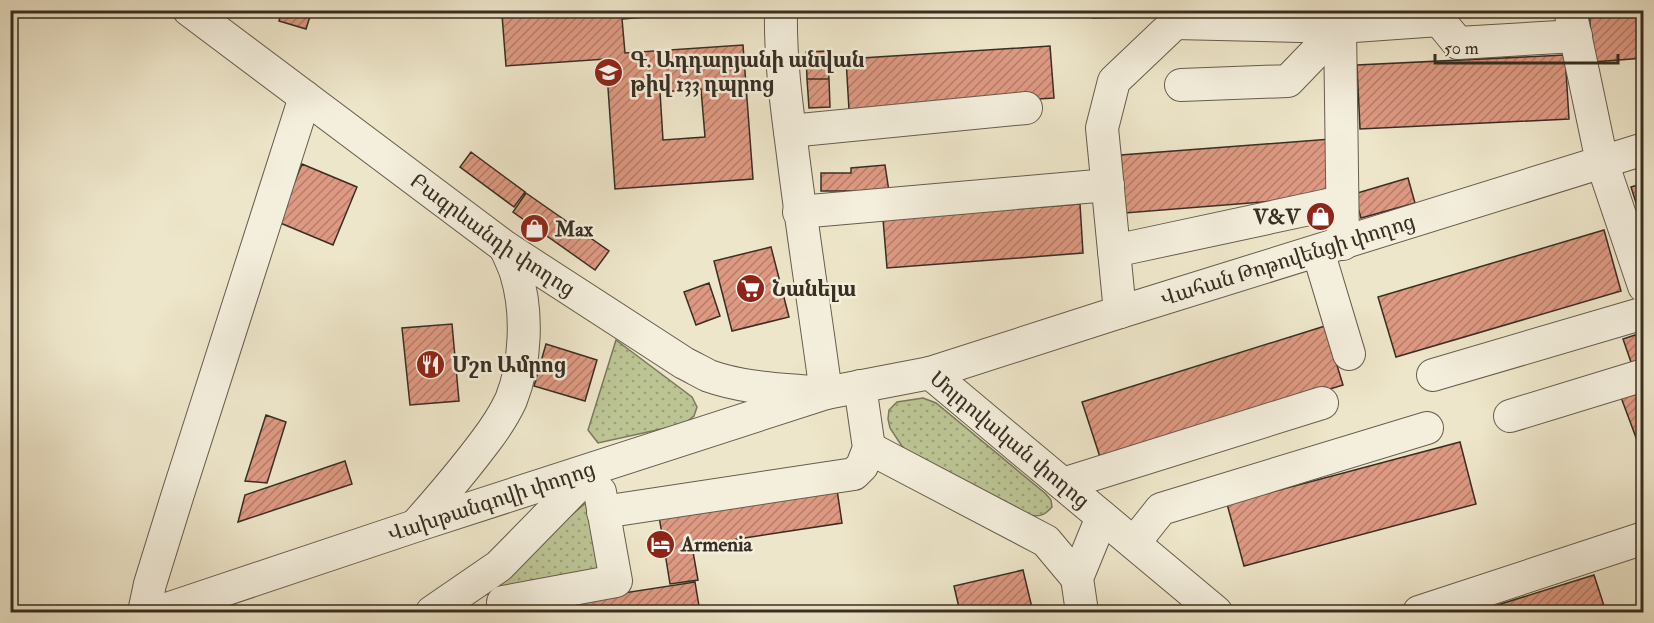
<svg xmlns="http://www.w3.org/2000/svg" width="1654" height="623" font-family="'IM FELL Double Pica','Noto Serif Armenian',serif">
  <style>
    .green { fill: url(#green-dots); stroke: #7a795c; stroke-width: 1.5 }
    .building { fill: url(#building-hatch); stroke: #382e23; stroke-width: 1.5; fill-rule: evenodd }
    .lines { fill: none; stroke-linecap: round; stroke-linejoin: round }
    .minor-casing { stroke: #665c4d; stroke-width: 34 }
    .minor { stroke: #f4efdd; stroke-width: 32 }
    .labels { text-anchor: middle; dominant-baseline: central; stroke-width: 5; stroke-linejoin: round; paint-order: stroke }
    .poi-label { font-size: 21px; font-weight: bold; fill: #382e23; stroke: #f4efdd; text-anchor: start }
    .street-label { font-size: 21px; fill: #382e23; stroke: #f4efdd }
  </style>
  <defs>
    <pattern id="green-dots" width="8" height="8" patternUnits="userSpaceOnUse" patternTransform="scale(1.5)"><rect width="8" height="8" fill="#bcc494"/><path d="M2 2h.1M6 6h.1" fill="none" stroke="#9aa078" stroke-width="1.8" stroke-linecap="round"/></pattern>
    <pattern id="building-hatch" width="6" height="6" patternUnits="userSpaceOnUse" patternTransform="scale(1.5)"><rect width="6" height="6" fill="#de9982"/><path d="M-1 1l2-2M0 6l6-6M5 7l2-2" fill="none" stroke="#b57d6a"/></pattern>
  </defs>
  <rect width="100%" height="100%" fill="#eee6ca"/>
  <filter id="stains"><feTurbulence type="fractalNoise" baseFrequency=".00333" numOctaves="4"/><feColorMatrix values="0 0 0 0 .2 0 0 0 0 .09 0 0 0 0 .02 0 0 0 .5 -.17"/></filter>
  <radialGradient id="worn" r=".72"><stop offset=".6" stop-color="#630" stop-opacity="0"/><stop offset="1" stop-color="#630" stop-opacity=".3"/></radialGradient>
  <path class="green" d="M616,340L692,397L697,407L694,416L684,424L598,443L588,430Z
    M923,398L936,403L1046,494L1051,500L1052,507C1044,516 1039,517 1028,515L907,454L890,428L888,419L889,410L897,402Z
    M589,500L603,575L477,596Z"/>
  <path class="building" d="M282,10H312L306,29L279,21Z
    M574,10H732L622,19L625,53L743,45L753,179L615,189L606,59L506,66L502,15ZM701,89L705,137L663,140L660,92Z
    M1093,10H1131V17L1093,18Z
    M1589,10H1644V58L1593,62Z
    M1050,46L1054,98L849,110L846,59Z
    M827,51L829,79H807L806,52Z
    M1565,55L1569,119L1360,129L1357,65Z
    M807,79H829L830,107L809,108Z
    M1331,139L1336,196L1125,213L1121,155Z
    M471,152L525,192L514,207L460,167Z
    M302,164L357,187L333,245L278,222Z
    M885,165L890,198L852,201V191H821V173H851V168Z
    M1408,178L1415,203L1361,218L1354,194Z
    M1644,183V205L1637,206L1631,187Z
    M526,193L609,251L595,270L513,212Z
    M1080,204L1083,253L887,268L883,219Z
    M1604,230L1621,291L1396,357L1378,297Z
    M771,247L789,317L732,331L714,261Z
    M709,283L720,316L696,325L684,292Z
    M452,324L459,401L410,405L402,328Z
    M1325,326L1343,385L1101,460L1082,402Z
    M1644,332V361L1632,365L1623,339Z
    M546,344L597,360L585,401L534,386Z
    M1644,384V459L1619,392Z
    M266,415L286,422L267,483L245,481Z
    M1460,442L1476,504L1244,566L1227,504Z
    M345,461L352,484L238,522L245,495Z
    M836,483L842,523L692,546L698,580L670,584L658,510Z
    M1023,570L1033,612H960L954,586Z
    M1594,575L1606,612H1475Z
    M695,582L700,612H506V611Z"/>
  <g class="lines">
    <defs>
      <g id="minor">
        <path id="s1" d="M189,10L505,247L684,363C692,367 701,372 709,376C743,388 778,389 813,392"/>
        <path d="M781,10C780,56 786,102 792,147C802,229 815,311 826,393"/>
        <path d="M1570,10L1602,162L1644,286"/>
        <path d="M1175,23L1340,27L1343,244"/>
        <path d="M1181,85L1288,81L1340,27L1439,20L1458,43L1576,36"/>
        <path d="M790,131L1026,108"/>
        <path d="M799,212L1108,185"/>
        <path d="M1114,251L1102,128L1114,81L1175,23V10"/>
        <path d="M1318,251L1349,354"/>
        <path d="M1120,312L1114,251L1342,202"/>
        <path id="s2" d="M930,373L1216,612"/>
        <path d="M1433,375L1644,313"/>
        <path d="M1510,416L1644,375"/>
        <path d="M869,448L1046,541L1077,578"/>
        <path d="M1063,484L1322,403"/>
        <path d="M603,512L854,474L862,466L869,448L860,386"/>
        <path d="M416,525C440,498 463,471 484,443C494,430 504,415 511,400C526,362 528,312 516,273C513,264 509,256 505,247"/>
        <path d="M1134,543L1161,509L1427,428"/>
        <path d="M503,602L616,581L600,492"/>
        <path d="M144,612L150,584L177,497L305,97"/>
        <path id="s3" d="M158,612L415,526L826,393L930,373L1120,312L1644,149"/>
        <path d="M432,612L499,566L593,470"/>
        <path d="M1082,612L1077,578L1102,517"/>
        <path d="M1419,612L1644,538"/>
      </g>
    </defs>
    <use href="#minor" class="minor-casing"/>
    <use href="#minor" class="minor"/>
  </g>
  <defs>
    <symbol id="school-disc" viewBox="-11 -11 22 22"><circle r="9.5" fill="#8f2418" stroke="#f4efdd"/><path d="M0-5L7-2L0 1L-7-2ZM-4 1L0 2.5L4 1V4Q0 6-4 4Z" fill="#fff"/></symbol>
    <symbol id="shop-disc" viewBox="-11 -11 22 22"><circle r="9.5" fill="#8f2418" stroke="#f4efdd"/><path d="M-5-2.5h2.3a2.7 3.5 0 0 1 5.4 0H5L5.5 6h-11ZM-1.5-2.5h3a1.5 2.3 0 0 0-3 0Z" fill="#fff"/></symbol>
    <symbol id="supermarket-disc" viewBox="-11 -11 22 22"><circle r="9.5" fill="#8f2418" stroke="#f4efdd"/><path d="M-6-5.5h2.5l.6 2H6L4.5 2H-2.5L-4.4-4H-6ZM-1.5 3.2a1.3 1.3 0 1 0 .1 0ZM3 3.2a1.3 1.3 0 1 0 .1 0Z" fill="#fff"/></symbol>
    <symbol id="restaurant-disc" viewBox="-11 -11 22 22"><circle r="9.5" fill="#8f2418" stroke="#f4efdd"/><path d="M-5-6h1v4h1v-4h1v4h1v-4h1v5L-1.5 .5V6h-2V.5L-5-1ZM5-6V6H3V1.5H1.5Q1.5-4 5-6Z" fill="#fff"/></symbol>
    <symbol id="hotel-disc" viewBox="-11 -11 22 22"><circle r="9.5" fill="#8f2418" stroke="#f4efdd"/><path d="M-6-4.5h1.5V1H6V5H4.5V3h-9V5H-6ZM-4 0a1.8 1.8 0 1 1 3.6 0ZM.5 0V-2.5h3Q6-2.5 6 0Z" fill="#fff"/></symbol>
  </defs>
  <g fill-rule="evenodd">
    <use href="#school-disc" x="592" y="56" width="33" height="33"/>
    <use href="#shop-disc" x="1304" y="200" width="33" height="33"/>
    <use href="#shop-disc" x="518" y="212" width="33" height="33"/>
    <use href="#supermarket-disc" x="734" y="272" width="33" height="33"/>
    <use href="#restaurant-disc" x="414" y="348" width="33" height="33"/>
    <use href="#hotel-disc" x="644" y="528" width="33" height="33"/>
  </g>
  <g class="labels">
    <g class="poi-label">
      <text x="630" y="60">Գ. Ադդարյանի անվան<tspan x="630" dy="24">թիվ 133 դպրոց</tspan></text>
      <text x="1300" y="217" text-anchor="end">V&amp;V</text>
      <text x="555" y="229">Max</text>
      <text x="772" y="289">Նանելա</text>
      <text x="452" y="365">Մշո Ամրոց</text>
      <text x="681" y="544">Armenia</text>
    </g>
    <g class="street-label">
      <text stroke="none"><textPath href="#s1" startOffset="378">Բագրևանդի փողոց</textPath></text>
      <text stroke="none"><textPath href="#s3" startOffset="1184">Վահան Թոթովենցի փողոց</textPath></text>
      <text stroke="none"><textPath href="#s2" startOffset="104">Մոլդովական փողոց</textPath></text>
      <text stroke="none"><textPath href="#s3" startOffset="351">Վախթանգովի փողոց</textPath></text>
    </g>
  </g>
  <rect width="1654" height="623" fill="none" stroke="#eee6ca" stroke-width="36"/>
  <rect x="12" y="12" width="1630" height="599" fill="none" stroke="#382e23" stroke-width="3"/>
  <rect x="18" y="18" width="1618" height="587" fill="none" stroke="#382e23" stroke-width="1.5"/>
  <path d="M1435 54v9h183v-9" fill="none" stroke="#382e23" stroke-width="3"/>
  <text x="1444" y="54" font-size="18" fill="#382e23" stroke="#f4efdd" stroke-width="4.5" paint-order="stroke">50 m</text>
  <rect width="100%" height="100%" filter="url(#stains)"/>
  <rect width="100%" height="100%" fill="url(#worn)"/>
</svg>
